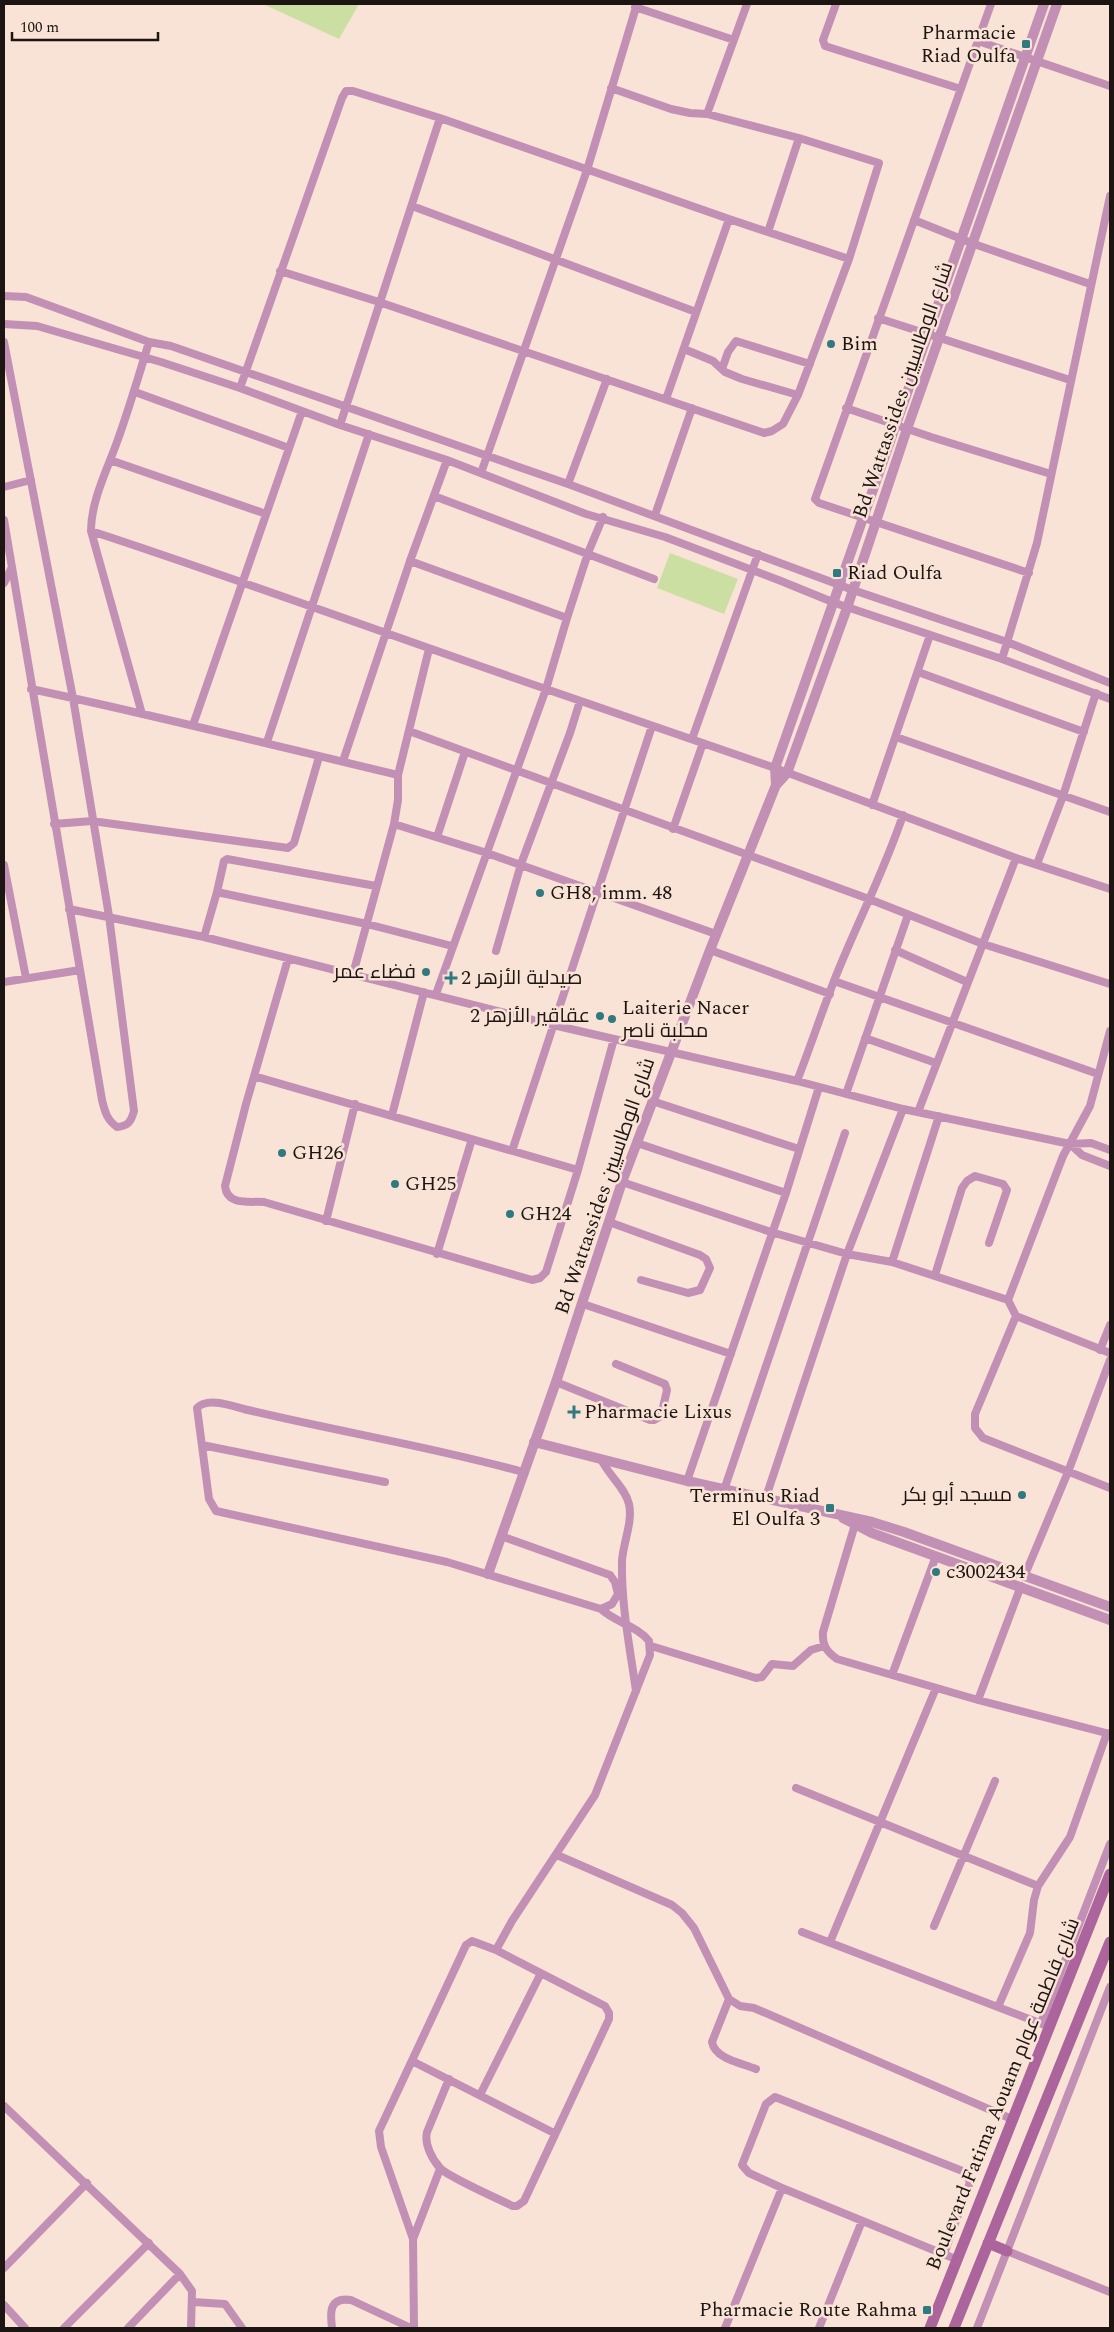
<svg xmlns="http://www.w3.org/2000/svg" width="1114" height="2332" font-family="Spectral,Cairo,serif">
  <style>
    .green { fill: #ccdfa3 }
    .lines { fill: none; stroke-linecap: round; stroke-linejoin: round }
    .minor { stroke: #c290b5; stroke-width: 8 }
    .tertiary { stroke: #c290b5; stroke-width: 10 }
    .secondary { stroke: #ac649c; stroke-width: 11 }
    .poi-dot { fill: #30797e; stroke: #f8e3d6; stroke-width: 2 }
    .labels { text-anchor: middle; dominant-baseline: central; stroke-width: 5; stroke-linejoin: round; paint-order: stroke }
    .poi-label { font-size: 20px; fill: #1c1511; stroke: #f8e3d6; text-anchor: start }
    .street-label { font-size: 20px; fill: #1c1511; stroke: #f8e3d6 }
  </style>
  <rect width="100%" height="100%" fill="#f8e3d6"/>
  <path class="green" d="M263,4H359L339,39Z
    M670,553L738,579L724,614L657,588Z"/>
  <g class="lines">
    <path class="minor" d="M836,4L823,40L825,46L961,89
      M991,4L815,499L819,503L1029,573
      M635,7L734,40
      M978,41L1110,86
      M707,114L747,4
      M412,206L696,312
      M914,220L974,244L1090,284
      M768,232L799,138
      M280,271L379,302L764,433L772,431L783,424L798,395L849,259L879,163L799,138L707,114L690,113L671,109L611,88
      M4,296L26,297L149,342L171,346L568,484L853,590L1007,642L1110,683
      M878,318L1070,380
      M4,324L37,326L161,362L240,388L340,425L447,460L586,514L665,537L781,581L835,603L1002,659L1110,699
      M4,342L73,698L109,916L134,1111C131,1122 128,1126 117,1127C107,1120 105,1112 102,1100L4,520
      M684,349L713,361L725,372L742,379L798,395
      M722,369L728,352L736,341L810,364
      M240,388L342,98L346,91H353L440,118L729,219L849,259
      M135,392L289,448
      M666,399L729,219
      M846,408L931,437L1051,474
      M340,425L440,118
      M110,460L266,514
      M481,473L587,170L637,4
      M568,484L607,379
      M4,487L31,480
      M434,496L654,579
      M655,515L692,408
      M91,531C244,581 394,637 546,689L567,618L410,561
      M4,583L12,567
      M567,618L588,553L603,517
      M1002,659L1037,543L1110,196
      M918,672L1084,732
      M31,689C154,715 276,746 398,775
      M142,714L91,531C91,501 107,470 117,442C129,409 139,375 149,342
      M193,725L302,411
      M409,731L869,899L983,944L1110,984
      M896,737L1110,812
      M692,739L758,554
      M267,742L369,434
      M343,761L410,561L447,460
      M872,805L930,635
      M54,824L92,821L288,848L294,843L319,757
      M394,824L487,853L716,934
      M673,829L703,743
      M437,837L465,752
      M1037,864L1063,796L1096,693
      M4,865L26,978
      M217,892L224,861L227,859L376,886
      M69,909L204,937L553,1025L797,1081L903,1109L1070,1144L1091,1143L1110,1150
      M204,937L217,892L367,924L452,946
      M710,950L830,994
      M895,950L967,982
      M496,951L521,864L570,733L580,701
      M288,959L246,1104L225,1186C227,1206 249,1201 264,1202L532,1280L540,1278L546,1272L578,1170L614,1039
      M353,974L394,824L398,800V775L429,649
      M834,981L1098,1074
      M4,982L80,970
      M436,994L546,689L775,768L1016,858L1110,889
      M865,1038L936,1063
      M254,1076L578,1170
      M797,1081C810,1048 821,1014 834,981C856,925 884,872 903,815
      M846,1094L908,915
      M652,1101L799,1149
      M918,1112L1016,858
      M392,1115L424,992
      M637,1143L786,1193
      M1070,1144L1082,1155L1110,1166
      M512,1151L652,726
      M622,1182L771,1232L847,1254L892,1262L1008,1300L1016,1316L1110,1353
      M326,1221L355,1104
      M609,1222L700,1255L706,1259L710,1268L700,1290L688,1293L641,1280
      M437,1254L472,1139
      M892,1262L939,1116
      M935,1275L962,1188L967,1181L975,1176L1003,1184L1007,1190L989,1243
      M1008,1300L1063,1156L1090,1106L1110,1031
      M583,1304L731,1354
      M1016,1316L975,1414V1428L983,1438L1110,1488
      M1100,1350L1110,1325
      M556,1382L650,1420H654L661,1416L667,1390L665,1384L616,1364
      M202,1445L385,1482
      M601,1459C608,1475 625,1487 629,1504C633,1522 623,1543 622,1561C621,1605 630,1648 636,1691
      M687,1481L786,1193L819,1087
      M724,1490L845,1133
      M765,1500L847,1254L903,1109
      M856,1521L823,1632C822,1645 826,1651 837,1659L978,1700L1110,1734
      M501,1536L610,1575L615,1582L618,1594L612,1604L601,1609
      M1024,1577L1068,1472L1110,1360
      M651,1646L756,1678L762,1677L772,1664L793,1666L811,1650L824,1646
      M892,1675L936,1556
      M978,1700L1021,1586
      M796,1788L1038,1886
      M557,1855L672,1905L682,1913L694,1928L729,1999L740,2006L754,2008L1014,2120
      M934,1926L995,1781
      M802,1932L1050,2027
      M830,1942L936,1688
      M496,1950L512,1921L595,1795L650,1655L649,1641C637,1626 615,1622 601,1609L447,1562L216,1511L209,1499L197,1408C208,1396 235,1407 248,1410C340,1432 433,1447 523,1472
      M729,1999L712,2042C715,2059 742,2063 756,2069
      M998,2007L1030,1933L1034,1900L1038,1886L1070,1837L1107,1733
      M1041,2023L1110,1844
      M412,2061L554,2133
      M480,2095L541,1973
      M4,2106L180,2274L192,2291L191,2328
      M782,2188L749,2173L742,2165L766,2104L775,2097L965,2172L970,2182L944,2254
      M413,2239L381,2147L379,2131L466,1945L472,1941L496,1950L605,2006L609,2013V2019L524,2201L517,2206H513C500,2200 447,2176 440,2168C432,2159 424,2144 427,2132L449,2079
      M1007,2251L1110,2292
      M4,2268L87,2183
      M193,2302L225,2304L242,2328
      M4,2305L25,2328
      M64,2328L149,2243
      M128,2328L180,2274
      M332,2328C330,2312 329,2297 351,2300L411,2328
      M414,2328L413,2239L440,2169
      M725,2328L782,2188L958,2260
      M819,2328L862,2221
      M977,2328L1110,1987"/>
    <path class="tertiary" d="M776,785L775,768L1044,4
      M534,1442L687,1481L872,1522L904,1532L1110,1607
      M843,1518L872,1533L1110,1620
      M488,1574L556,1382L622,1182L710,950L776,785L787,773L847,608L907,429L1057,4"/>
    <path class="secondary" d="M988,2243L1007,2251
      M930,2328L1110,1874
      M954,2328L1110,1942"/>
  </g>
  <g class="poi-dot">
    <rect x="1021" y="39" width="10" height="10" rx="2.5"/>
    <circle cx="831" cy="344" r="5"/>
    <rect x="832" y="568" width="10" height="10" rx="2.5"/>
    <circle cx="540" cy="893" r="5"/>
    <circle cx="426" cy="972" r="5"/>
    <path d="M448.5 970.5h5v5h5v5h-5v5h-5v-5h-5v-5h5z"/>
    <circle cx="600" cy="1016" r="5"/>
    <circle cx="612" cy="1019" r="5"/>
    <circle cx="282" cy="1153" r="5"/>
    <circle cx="395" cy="1184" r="5"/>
    <circle cx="510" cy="1214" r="5"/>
    <path d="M571.5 1404.5h5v5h5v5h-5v5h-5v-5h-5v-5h5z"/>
    <circle cx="1022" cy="1495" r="5"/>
    <rect x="825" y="1503" width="10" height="10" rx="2.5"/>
    <circle cx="936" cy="1572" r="5"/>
    <rect x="922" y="2305" width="10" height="10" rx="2.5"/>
  </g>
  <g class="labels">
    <g class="poi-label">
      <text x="1016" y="33" text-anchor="end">Pharmacie<tspan x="1016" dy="23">Riad Oulfa</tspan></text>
      <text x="841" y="344">Bim</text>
      <text x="847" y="573">Riad Oulfa</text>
      <text x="550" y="893">GH8, imm. 48</text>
      <text x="416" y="972" text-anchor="end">فضاء عمر</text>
      <text x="461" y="978">صيدلية الأزهر 2</text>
      <text x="622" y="1008">Laiterie Nacer<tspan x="622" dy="23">محلبة ناصر</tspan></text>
      <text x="590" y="1016" text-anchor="end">عقاقير الأزهر 2</text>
      <text x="292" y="1153">GH26</text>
      <text x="405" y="1184">GH25</text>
      <text x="520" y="1214">GH24</text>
      <text x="584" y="1412">Pharmacie Lixus</text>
      <text x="1012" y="1495" text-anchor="end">مسجد أبو بكر</text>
      <text x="820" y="1496" text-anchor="end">Terminus Riad<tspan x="820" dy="23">El Oulfa 3</tspan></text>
      <text x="946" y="1572">c3002434</text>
      <text x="917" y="2310" text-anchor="end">Pharmacie Route Rahma</text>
    </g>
    <g class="street-label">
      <text transform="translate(903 390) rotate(-71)">Bd Wattassides شارع الوطاسيين</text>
      <text transform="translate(605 1186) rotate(-71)">Bd Wattassides شارع الوطاسيين</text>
      <text transform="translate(1003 2094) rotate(-68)">Boulevard Fatima Aouam شارع فاطمة عوام</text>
    </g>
  </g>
  <rect width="1114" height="2332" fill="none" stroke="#1c1511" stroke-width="10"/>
  <path d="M12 32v8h146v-8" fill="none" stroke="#1c1511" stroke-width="2.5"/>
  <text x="20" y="32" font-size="15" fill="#1c1511" stroke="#f8e3d6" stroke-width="4" paint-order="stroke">100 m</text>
</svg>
